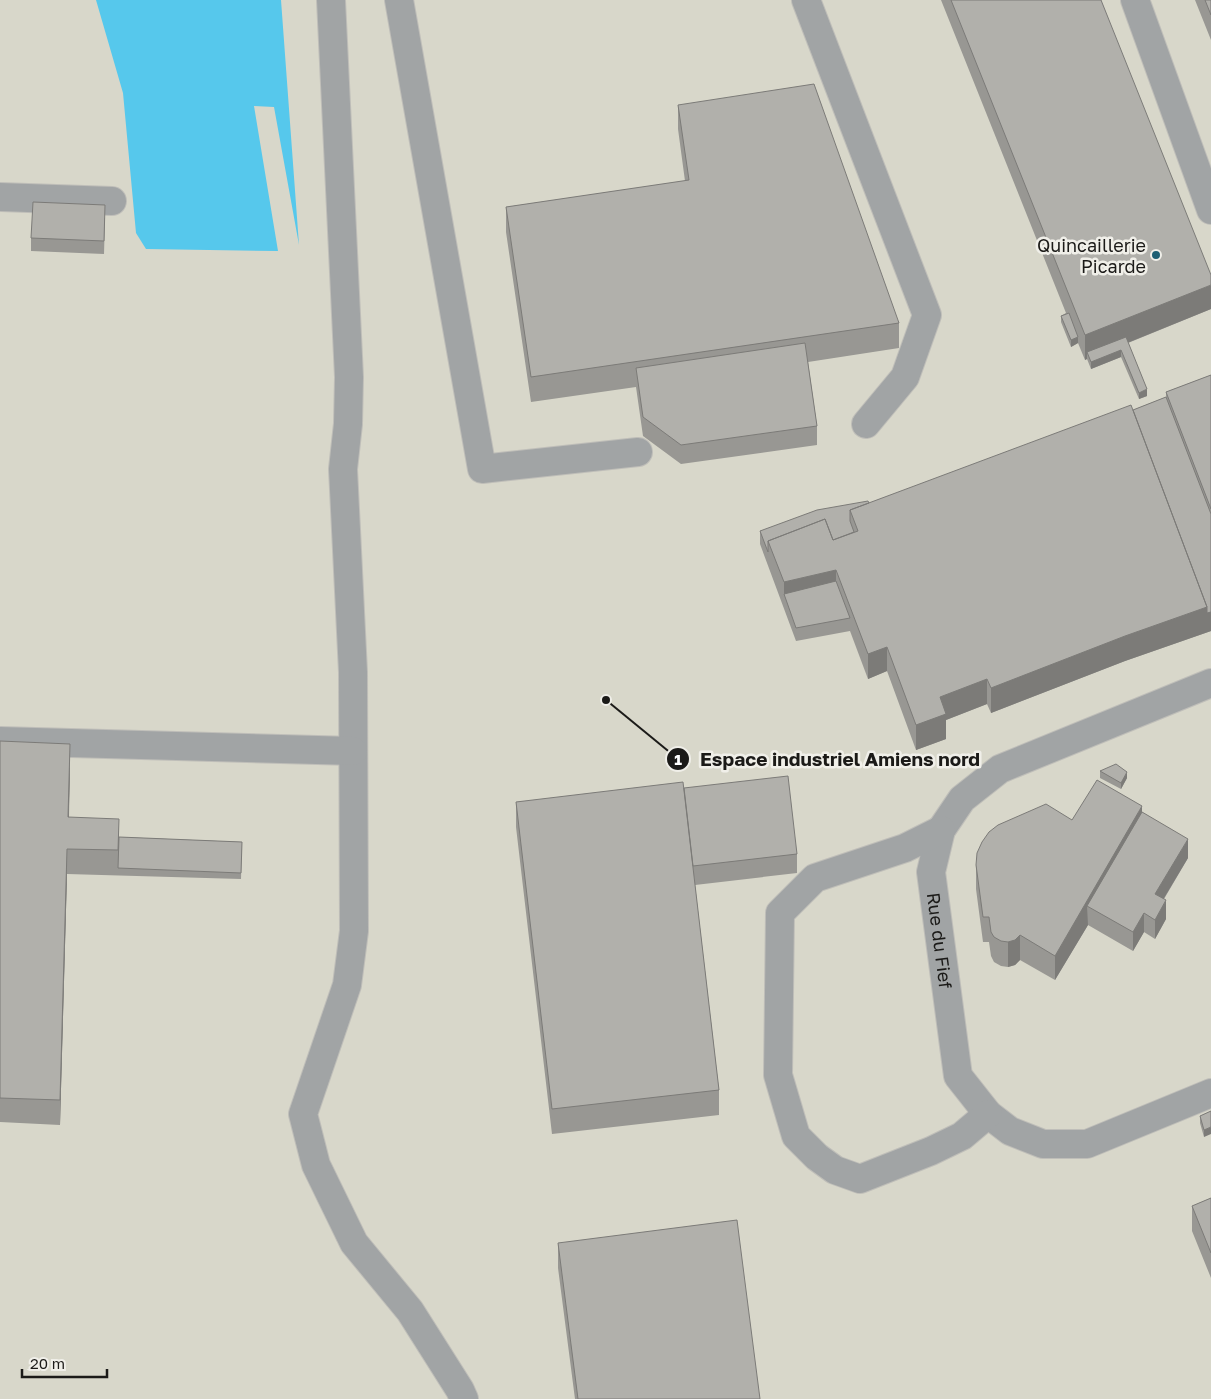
<svg xmlns="http://www.w3.org/2000/svg" width="1211" height="1399" font-family="'Golos Text',sans-serif">
  <style>
    .built { fill: #d8d7ca }
    .water { fill: #56c8ec }
    .lines { fill: none; stroke-linecap: round; stroke-linejoin: round }
    .minor-casing { stroke: #bfbeb9; stroke-width: 30 }
    .minor { stroke: #a1a4a5; stroke-width: 28 }
    .wall { fill: #989793 }
    .shaded-wall { fill: #7c7b78 }
    .building { fill: #b1b0ab; stroke: #7c7b78 }
    .poi-dot { fill: #1d5f73; stroke: #f0efe9; stroke-width: 2 }
    .labels { text-anchor: middle; dominant-baseline: central; stroke-width: 5; stroke-linejoin: round; paint-order: stroke }
    .poi-label { font-size: 18px; fill: #1b1a18; stroke: #f0efe9; text-anchor: end }
    .street-label { font-size: 18px; fill: #1b1a18; stroke: #f0efe9 }
    .leader { fill: none; stroke: #1b1a18; stroke-width: 2 }
    .callout-dot { fill: #1b1a18; stroke: #f0efe9; stroke-width: 2 }
    .mark-label { font-size: 15px; text-anchor: middle; font-weight: bold; fill: #fff }
    .callout-label { font-size: 19px; text-anchor: middle; font-weight: bold; fill: #1b1a18; stroke: #f0efe9; stroke-width: 5; stroke-linejoin: round; paint-order: stroke }
  </style>
  <rect width="100%" height="100%" fill="#e3e2dc"/>
  <path class="built" d="M0,0H1211V1399H0Z"/>
  <path class="water" d="M96,0H281L299,245L274,107L254,106L278,251L146,249L136,233L123,93Z"/>
  <g class="lines">
    <defs>
      <g id="minor">
        <path d="M331,0L349,377L348,424L343,469L353,672L354,931L347,985L303,1114L316,1165L354,1243L410,1311L460,1390L464,1399"/>
        <path d="M399,0L482,469L638,452"/>
        <path d="M806,0L927,315L905,377L866,424"/>
        <path d="M1135,0L1211,210"/>
        <path d="M0,197L112,201"/>
        <path id="s1" d="M1211,683L1000,769L962,799L941,830L931,872L958,1076L988,1114L1010,1131L1043,1144H1087L1211,1093"/>
        <path d="M0,741L353,751"/>
        <path d="M941,830L905,848L815,878L780,913L778,1075L796,1136L817,1157L835,1170L860,1179L931,1151L962,1136L988,1114"/>
      </g>
    </defs>
    <use href="#minor" class="minor-casing"/>
    <use href="#minor" class="minor"/>
  </g>
  <path class="wall" d="M941,0H1101L1211,309L1128,343L1147,396L1139,399L1121,357L1091,369L1087,359L1085,360L1078,343L1071,347L1061,322V316L1066,313Z
    M1195,0H1211V40Z
    M678,105L899,323V348L808,362L817,426V445L681,464L643,436L636,387L531,402L506,232V207L685,181L678,129Z
    M105,218L104,254L31,251V238Z
    M1211,375V631L1125,661L991,713L987,704L946,720V739L916,750L887,671L868,679L850,631L796,641L760,544V531L869,503L1133,410L1166,397V392Z
    M0,741L70,768L69,817L119,837L242,842L241,879L67,874L60,1125L0,1122Z
    M1100,771L1127,778L1121,789L1100,778Z
    M684,788L797,854V873L695,885L719,1090V1115L552,1134L516,827V802Z
    M1142,812L1188,858L1164,899L1166,919L1155,939L1144,932L1133,951L1088,925L1055,980L1020,960L1015,965L1008,967L1001,966L994,962L991,956L989,942H983L976,889V865L1072,820Z
    M1211,1111L1204,1137L1200,1123V1116Z
    M1211,1198V1278L1192,1231V1206Z
    M558,1243L760,1399H575L558,1268Z"/>
  <path class="shaded-wall" d="M1211,285V309L1090,358L1087,352V359L1085,360V335Z
    M1078,337V343L1071,347V340Z
    M1121,350V357L1091,369V362Z
    M1147,389V396L1139,399V393Z
    M836,570V594H784V582Z
    M1207,607L1211,612V631L1125,661L991,713V688L1125,636Z
    M887,647V671L868,679V654Z
    M987,679V704L946,720V739L916,750V725L940,697Z
    M70,744V768L68,842V817Z
    M1127,772V778L1121,789V783Z
    M1142,806V831L1087,906L1088,925L1055,980V956Z
    M119,819V844L118,868V850Z
    M1188,839V858L1155,913V894Z
    M67,849V874L60,1125V1100Z
    M1166,900V919L1155,939V920Z
    M1144,913V932L1133,951V932Z
    M1020,935V960L1015,965L1008,967V942Z
    M1211,1127V1134L1204,1137V1130Z"/>
  <path class="building" d="M951,0H1101L1211,275V285L1085,335Z
    M1205,0H1211V15Z
    M814,84L899,323L531,377L506,207L689,180L678,105Z
    M33,202L105,205L104,241L31,238Z
    M1069,313L1078,337L1071,340L1061,316Z
    M1126,337L1147,389L1139,393L1121,350L1091,362L1087,352Z
    M805,343L817,426L681,445L643,417L636,368Z
    M1211,375V509L1166,392Z
    M1166,397L1211,514V612L1207,613V607L1133,410Z
    M1131,405L1207,607L1125,636L991,688L987,679L940,697L946,714L916,725L887,647L868,654L836,570L784,582L768,541L825,519L833,540L858,531L850,510Z
    M868,501L869,503L850,510V521L854,532L833,540L825,519L768,541V552L760,531L817,510Z
    M836,581L850,618L796,628L784,594Z
    M0,741L70,744L68,817L119,819L118,850L67,849L60,1100L0,1098Z
    M1116,764L1127,772L1121,783L1100,771Z
    M788,776L797,854L693,866L684,788Z
    M1097,780L1142,806L1055,956L1020,935L1015,940L1008,942L1001,941L994,937L991,932L989,917H983L976,865L977,853L982,842L989,832L998,825L1046,804L1072,820Z
    M683,782L719,1090L552,1109L516,802Z
    M1142,812L1188,839L1155,894L1166,900L1155,920L1144,913L1133,932L1087,906Z
    M119,837L242,842L241,873L118,868Z
    M1211,1111V1127L1204,1130L1200,1116Z
    M1211,1198V1253L1192,1206Z
    M737,1220L760,1399H578L558,1243Z"/>
  <circle class="poi-dot" cx="1156" cy="255" r="5"/>
  <g class="labels">
    <g class="poi-label">
      <text x="1146" y="245">Quincaillerie<tspan x="1146" dy="21">Picarde</tspan></text>
    </g>
    <g class="street-label">
      <text stroke="none"><textPath href="#s1" startOffset="426">Rue du Fief</textPath></text>
    </g>
  </g>
  <path class="leader" d="M606 700L678 759"/>
  <g class="callout-dot">
    <circle cx="606" cy="700" r="5"/>
    <circle cx="678" cy="759" r="12"/>
  </g>
  <g class="mark-label">
    <text x="678" y="765">1</text>
  </g>
  <g class="callout-label">
    <text x="840" y="766">Espace industriel Amiens nord</text>
  </g>
  <path d="M22 1369v8h85v-8" fill="none" stroke="#1b1a18" stroke-width="2.5"/>
  <text x="30" y="1369" font-size="15" fill="#1b1a18" stroke="#f0efe9" stroke-width="4" paint-order="stroke">20 m</text>
</svg>
